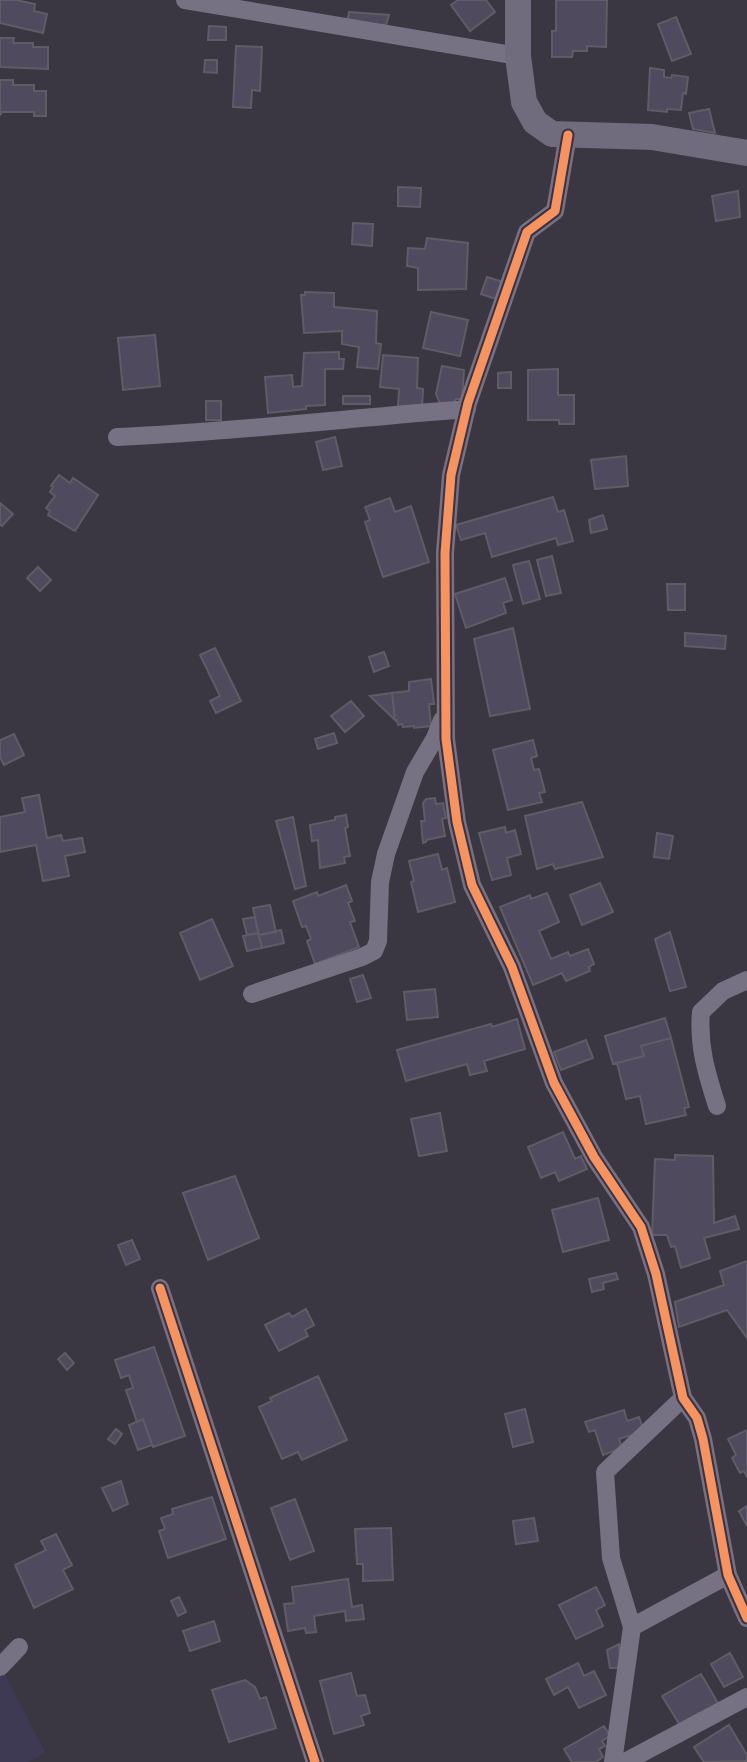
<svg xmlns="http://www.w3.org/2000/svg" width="747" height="1762" font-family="'Sofia Sans Condensed',sans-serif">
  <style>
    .built { fill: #3f3a53 }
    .building { fill: #4f4a5d; stroke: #5f5c66; stroke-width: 2 }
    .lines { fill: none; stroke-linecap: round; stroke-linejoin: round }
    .street { stroke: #767283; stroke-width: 18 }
    .secondary { stroke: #706c7e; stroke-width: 26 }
    .cycleway-casing { stroke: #373247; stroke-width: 13 }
    .cycleway { stroke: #f8935d; stroke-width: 9 }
  </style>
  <rect width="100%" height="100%" fill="#3a3742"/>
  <path class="built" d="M3,1670L45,1752L29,1762H0V1673Z"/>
  <path class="building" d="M0,0H16L35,4L34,11L47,14L43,33L0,23Z
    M458,0H486L495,12L470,31L451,5Z
    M556,0H607L606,47L587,46V51H573L572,57H552V31H556Z
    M349,12L389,15L386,25L346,26Z
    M676,17L691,54L672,61L658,24Z
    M209,26L226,27V40H208Z
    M0,38H14L13,43H33V47H48V69L0,67Z
    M236,46L262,47L260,91L252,90L251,108L233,107Z
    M205,60H217V73L204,72Z
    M650,68L664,70V77L671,78L672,75L688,77L686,94L683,93L681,110L667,109V112L648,110Z
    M0,80H13V85H34V91H46V116H34V112H2L0,115Z
    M709,109L715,133L693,129L689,113Z
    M398,187L421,188L420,207L398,206Z
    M738,191L740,217L716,221L712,196Z
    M353,223L373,224L372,246L352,244Z
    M427,238L468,243L466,289L418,290V268L407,266L408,248L425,249Z
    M487,277L503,282L496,299L481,294Z
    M305,292L334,293V307L377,311L376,343L381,344L378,369L357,367L359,347L342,344V331L304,333L301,295H305Z
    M431,312L468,320L460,356L423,348Z
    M155,335L160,386L123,390L118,338Z
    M339,352V359H344L343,369H325V405L306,406V409L268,413L265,377L292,375L293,387L302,386L304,353Z
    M383,355L418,358L417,388L423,389L422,408L398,407L399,389L380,387Z
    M442,366L464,370L462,399H456L451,406L440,404L436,394Z
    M558,369V395H574V424H559V420H528V370Z
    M511,372V388H498V373Z
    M343,396H370V404H343Z
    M206,401H221V420H206Z
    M335,437L342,466L323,470L316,442Z
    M626,456L628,486L595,489L591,460Z
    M59,475L70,483L73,478L98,495L75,531L48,515L50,511L46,508L55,496L50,492L53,487L51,486Z
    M553,497L558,512L564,510L573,541L558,545L556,538L492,557L485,533L461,540L456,525Z
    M390,498L395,512L411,506L429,562L383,577L365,522L370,520L365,507Z
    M0,503L13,514L2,526L0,525Z
    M603,515L607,529L591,533L589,520Z
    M552,556L561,593L546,596L537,560Z
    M529,561L540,599L523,604L513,565Z
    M38,567L51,580L40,591L27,578Z
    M505,578L512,600L503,603L506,613L466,628L455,594Z
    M667,584H685V610H668Z
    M513,628L530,709L490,716L474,639Z
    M685,633L726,636L725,649L685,646Z
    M215,648L241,701L216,713L210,701L220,696L200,655Z
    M384,652L389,666L374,672L369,657Z
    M431,679L434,704H429L431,726L414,728V726L403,727L402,724L398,725L397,720H395L392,693L409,691V682Z
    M392,693L395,720L370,696Z
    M351,701L364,716L345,732L331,716Z
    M334,733L337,743L318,749L315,739Z
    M14,734L24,755L4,765L0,757V740Z
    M533,740L537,756L531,758L534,770L539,769L545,792L539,793L542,802L508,810L493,750Z
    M39,795L47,838L61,835L63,841L82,838L85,852L65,856L69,876L43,881L36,845L0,852V817L25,812L22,798Z
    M435,798L436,804L443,803L446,818L442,819L445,836L426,840V842L423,843L421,821H425L423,803L426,799Z
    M582,802L603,857L555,869L553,864L537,869L525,816Z
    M346,815L348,827L345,828L350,856L344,857L345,863L320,868L318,840L312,841L310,825L335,820V817Z
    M293,817L306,886L295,889L276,821Z
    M505,827L506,833L515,830L521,854L507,858L511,875L492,880L479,833Z
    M657,833L673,836L669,859L654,857Z
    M438,854L442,870L447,868L455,902L418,912L411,882L414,881L409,861Z
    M600,883L613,912L582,925L570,895Z
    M346,885L352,901L348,903L355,921L350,922L359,947L315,964L307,941L311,939L306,926L302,927L293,901L317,892L318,896Z
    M547,893L559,922L539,931L551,959L568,952L570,956L588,949L594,964L589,967L590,971L566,981L562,973L533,985L500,907L530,895L531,899Z
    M270,905L276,932L259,935L253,908Z
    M255,917L258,933L247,935L243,919Z
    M212,919L233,966L200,980L180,933Z
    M281,930L284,943L262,948L259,935Z
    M670,932L686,987L670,991L655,939Z
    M258,933L262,948L247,951L243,936Z
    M363,975L371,998L357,1002L350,979Z
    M435,989L438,1017L407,1020L404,992Z
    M665,1018L671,1038L641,1046L644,1056L613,1064L605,1036Z
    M517,1019L525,1049L484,1061L487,1071L470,1075L467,1064L406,1081L397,1050L491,1024L492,1027Z
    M671,1038L689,1107L684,1108L686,1115L646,1124L640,1096L626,1099L617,1063L644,1056L641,1046Z
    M586,1040L593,1058L561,1070L554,1052Z
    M440,1113L447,1151L419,1156L411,1119Z
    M563,1132L575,1159L581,1156L587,1169L559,1181L555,1172L541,1178L528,1147Z
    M675,1155L713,1156L714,1223L735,1216L739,1229L704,1238L710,1258L681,1268L675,1246L671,1247L667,1235H652L655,1159L675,1160Z
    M235,1176L259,1238L208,1260L183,1193Z
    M598,1198L609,1240L563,1252L552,1210Z
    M132,1240L140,1259L126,1265L118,1245Z
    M747,1261V1338L727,1310L679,1327L675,1302L724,1285L720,1271Z
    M616,1273L618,1279L603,1283L604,1289L592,1292L589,1279Z
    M306,1309L314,1325L305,1330L308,1336L279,1351L265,1325L289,1313L292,1317Z
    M154,1347L185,1436L153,1447L143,1419L137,1422L126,1390L133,1388L129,1375L121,1378L115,1360Z
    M65,1353L74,1363L67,1370L58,1359Z
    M318,1376L347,1440L302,1460L298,1452L282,1459L259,1407L272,1401L270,1398Z
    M525,1409L533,1442L513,1447L505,1414Z
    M624,1410L627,1421L639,1417L644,1431L619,1439L622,1448L603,1455L595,1430L589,1432L585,1422Z
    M143,1419L152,1445L138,1450L129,1425Z
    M116,1429L122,1434L115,1444L108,1439Z
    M747,1430V1477L744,1471L740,1473L732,1458L736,1455L728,1439Z
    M121,1481L128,1504L113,1511L102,1488Z
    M212,1497L226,1539L168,1558L159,1531L165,1529L161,1518L173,1514L172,1509Z
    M295,1499L314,1551L290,1560L271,1508Z
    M747,1506V1526L739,1511Z
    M534,1518L538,1541L516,1544L513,1521Z
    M391,1528L393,1580L363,1581V1564H357L355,1529Z
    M56,1534L72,1565L63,1570L73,1589L34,1608L15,1565L46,1550L41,1541Z
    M348,1579L352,1607L362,1605L364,1619L346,1621L345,1611L314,1616L316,1632L306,1633L305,1628L288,1631L284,1604L294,1603L292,1587Z
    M596,1587L605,1605L596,1610L603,1626L576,1639L559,1605Z
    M179,1597L186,1612L178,1616L171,1601Z
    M214,1621L220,1641L190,1651L183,1631Z
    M619,1644L620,1668H610L607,1650Z
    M730,1653L743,1677L724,1687L711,1664Z
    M578,1663L584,1676L594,1671L606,1695L579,1708L568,1687L554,1695L546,1679Z
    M351,1673L357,1696L365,1695L370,1713L361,1716L364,1725L334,1734L320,1681Z
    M701,1674L719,1705L681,1727L662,1696Z
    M245,1680L255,1687L260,1699L266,1697L276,1728L229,1742L212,1690Z
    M729,1725L747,1755V1761L704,1762L694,1747Z
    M604,1726L610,1736L602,1741L605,1746L599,1749L603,1757L596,1762H572L564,1749Z"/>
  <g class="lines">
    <path class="street" d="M185,0L518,56
      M568,135L555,211L527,232L468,403L451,475L445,553L446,739L457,822L472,885L512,967L554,1083L594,1157L641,1227L656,1274L683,1398L697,1418L703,1439L728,1575L747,1618
      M117,437C234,432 350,418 467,409
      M252,994L362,957L374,951L378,941L380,882L386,854L415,772L435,738L442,720
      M717,1106C707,1074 698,1047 701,1012L723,991L747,980
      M160,1288L315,1762
      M632,1627L728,1575
      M0,1667L19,1647
      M613,1762L632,1627L611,1558L605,1472L683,1398
      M625,1762L747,1697"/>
    <path class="secondary" d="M518,0V56L524,102L535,122L552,134L652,137L747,153"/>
    <defs>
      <path id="cycleway" d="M568,135L555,211L527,232L468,403L451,475L445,553L446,739L457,822L472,885L512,967L554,1083L594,1157L641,1227L656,1274L683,1398L697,1418L703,1439L728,1575L747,1618
        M160,1288L315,1762"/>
    </defs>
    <use href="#cycleway" class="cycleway-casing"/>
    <use href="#cycleway" class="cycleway"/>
  </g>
</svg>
